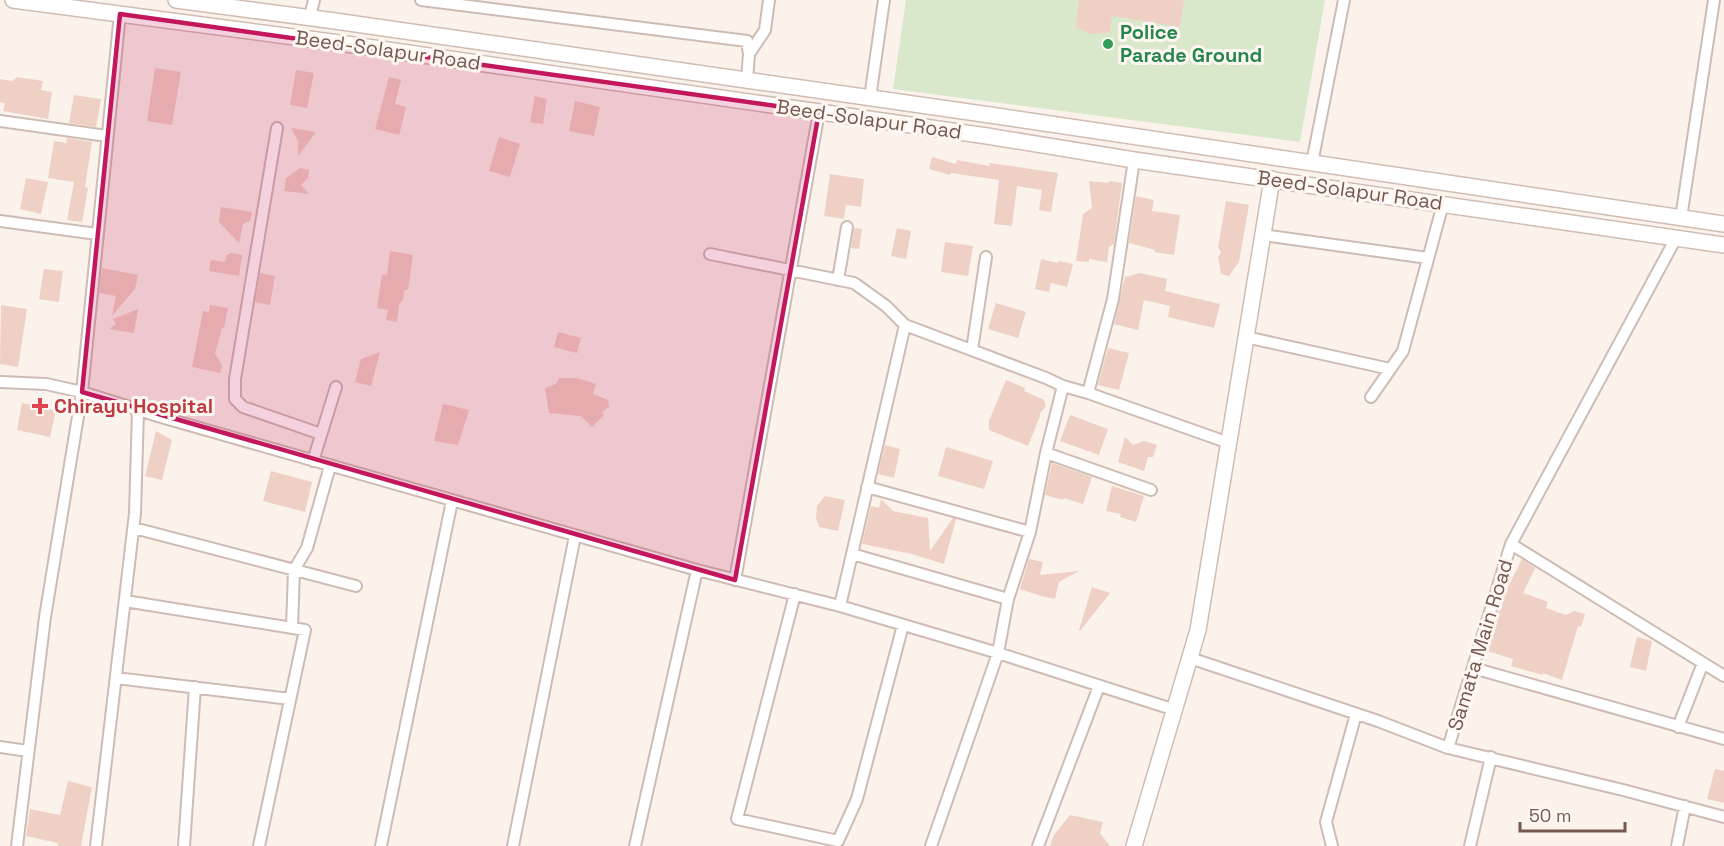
<svg xmlns="http://www.w3.org/2000/svg" width="1724" height="846" font-family="'Space Grotesk',sans-serif">
  <style>
    .green { fill: #d9e8ca }
    .building { fill: #eed0c5 }
    .lines { fill: none; stroke-linecap: round; stroke-linejoin: round }
    .street-casing { stroke: #cebcb4; stroke-width: 14 }
    .secondary-casing { stroke: #d1bcb2; stroke-width: 18 }
    .street { stroke: #fff; stroke-width: 10 }
    .secondary { stroke: #fff; stroke-width: 15 }
    .marked { fill: #c2185b; fill-opacity: 0.2; stroke: #c2185b; stroke-width: 4.5; stroke-linejoin: round }
    .leisure-dot { fill: #2e9e5b; stroke: #fef7f1; stroke-width: 2 }
    .health-dot { fill: #e0444e; stroke: #fef7f1; stroke-width: 2 }
    .labels { text-anchor: middle; dominant-baseline: central; stroke-width: 6; stroke-linejoin: round; paint-order: stroke }
    .leisure-label { font-size: 20px; font-weight: bold; fill: #27864d; stroke: #fef7f1; text-anchor: start }
    .street-label { font-size: 20px; fill: #745850; stroke: #fef7f1 }
    .health-label { font-size: 20px; font-weight: bold; fill: #be3a42; stroke: #fef7f1; text-anchor: start }
  </style>
  <rect width="100%" height="100%" fill="#fbf3eb"/>
  <path class="green" d="M906,0H1325L1300,142L893,89Z"/>
  <path class="building" d="M1079,0H1184L1180,27L1112,16L1110,32L1091,34L1076,27Z
    M155,68L181,72L172,125L147,121Z
    M296,70L314,73L307,108L290,105Z
    M17,77L43,81L41,90L52,92L48,119L3,111L5,103L0,102V79L12,81Z
    M389,77L401,80L395,104L406,107L399,135L375,129Z
    M74,95L101,99L96,127L69,123Z
    M535,96L547,99L543,124L530,122Z
    M575,101L600,107L594,136L569,131Z
    M291,128L316,132L298,156V141Z
    M499,137L520,144L510,177L489,171Z
    M67,138L92,142L85,187L88,188L82,222L67,220L74,182L48,178L54,141L66,143Z
    M932,157L956,164L957,160L989,166L990,163L1058,173L1051,212L1039,210L1042,190L1017,186L1012,226L994,224L999,180L951,173L950,175L929,169Z
    M300,168L309,170L308,178L301,185L309,194L284,191L286,178Z
    M830,174L864,179L861,207L846,205L844,219L824,216Z
    M26,178L48,182L41,214L20,209Z
    M1089,181L1109,183V181L1122,183L1114,244L1109,247L1107,262L1089,259V262L1076,261L1083,214L1092,208Z
    M1136,196L1154,200L1152,211L1180,215L1174,255L1154,252L1155,250L1129,243Z
    M1226,201L1249,205L1239,262L1229,276L1221,274L1218,257L1221,253L1218,247Z
    M221,207L252,212L250,221L243,224L239,243L219,222Z
    M854,228L862,229L859,249L851,248Z
    M897,228L911,231L906,259L891,256Z
    M945,242L973,246L968,276L941,272Z
    M390,251L413,255L408,289L404,291L403,300L399,304L397,322L386,320L388,310L377,308L382,274L387,275Z
    M230,253L242,255L239,276L209,271L211,260L225,262L226,256Z
    M1041,259L1058,263L1059,261L1073,264L1067,287L1051,283L1049,292L1035,289Z
    M102,268L138,275L135,289L112,316L116,296L99,293Z
    M44,269L63,271L59,302L39,299Z
    M260,273L275,276L270,305L255,302Z
    M1140,273L1167,279L1165,291L1220,304L1214,328L1168,317L1170,306L1144,300L1138,330L1114,324L1125,277Z
    M996,303L1026,312L1018,338L988,329Z
    M1,305L27,309L18,367L0,364Z
    M210,305L228,308L224,328H222L215,353L222,366L220,373L192,367L203,311L209,312Z
    M138,309L134,333L109,329L116,324L113,319Z
    M558,332L581,338L577,353L554,347Z
    M1108,348L1129,353L1119,390L1098,385Z
    M380,352L371,386L355,382L361,359Z
    M559,378H577L596,384L593,394L608,400L609,407L602,412L604,415L592,427L581,416L549,413L545,388L556,384Z
    M1006,380L1025,388L1024,391L1044,400L1046,406L1040,413V416L1028,446L989,430V421Z
    M22,403L56,410L50,437L17,430Z
    M443,404L469,410L458,445L434,441Z
    M1070,415L1108,429L1099,455L1060,441Z
    M156,431L172,440L162,480L145,476Z
    M1125,437L1133,445L1144,441L1157,445L1153,457H1148L1144,471L1118,462Z
    M885,445L900,449L894,478L878,474Z
    M946,447L993,461L984,489L938,476Z
    M1052,463L1092,477L1083,504L1064,498L1063,500L1045,495Z
    M271,471L312,482L305,512L263,501Z
    M1112,486L1144,496L1136,522L1120,517L1121,514L1106,511Z
    M825,496L845,500L838,531L819,527L816,519L817,506Z
    M881,499L893,511L928,518L930,551L953,518L956,519L944,564L912,554L862,544L871,506L879,508Z
    M1029,559L1043,562L1040,575L1079,571L1059,582L1055,599L1041,596L1020,589Z
    M1522,559L1535,568L1523,593L1548,602L1546,608L1566,615L1574,611L1585,614L1581,627L1578,626L1562,680L1543,673V675L1511,666L1513,659L1487,651L1505,589H1507Z
    M1092,587L1110,593L1080,631L1079,630Z
    M1637,637L1652,641L1646,671L1630,667Z
    M1715,769L1724,771V803L1707,799Z
    M68,781L92,787L81,846H58V843L26,836L30,809L60,815Z
    M1070,815L1103,822L1100,833L1110,846H1050L1054,835Z"/>
  <g class="lines">
    <defs>
      <path id="street" d="M421,0L747,41L749,54L747,80
        M310,17L314,0
        M749,54L765,30L769,0
        M870,98L884,0
        M0,121L107,136
        M277,128L235,379V399L243,407L321,434
        M1312,163L1344,0
        M1681,218L1714,0
        M0,221L97,234
        M1263,235L1428,258
        M1676,238L1511,544L1448,748L1623,790L1724,817
        M710,254L854,283L886,306L905,325L1046,378L1063,386L1088,393L1229,443
        M838,280L847,227
        M1246,337L1390,369
        M972,350L986,257
        M0,382L46,384L82,392L161,417L697,570L840,606L998,653L1175,710
        M1088,393L1113,299L1134,160
        M1371,397L1403,351L1443,204
        M1046,453L1151,490
        M313,461L336,387
        M867,487L1030,532
        M134,528L356,586
        M1511,544L1724,676
        M852,554L1008,599
        M735,580L819,112
        M795,594L737,819L838,841L857,799L903,625
        M125,601L305,630L259,846
        M840,606L905,325
        M292,628L294,570L307,548L330,466
        M1190,658L1378,721L1448,748
        M1473,668L1724,739
        M116,678L290,699
        M1678,727L1703,663
        M0,747L28,751
        M17,846L45,617L82,392L120,14
        M96,846L135,513L138,410
        M184,846L195,687
        M381,846L452,501
        M513,846L575,536
        M635,846L697,570
        M931,846L998,653L1008,599L1030,532L1046,453L1063,386
        M1038,846L1099,686
        M1332,846L1326,822L1356,714
        M1470,846L1491,757
        M1677,846L1685,806"/>
      <path id="secondary" d="M13,0L332,42L987,136L1134,160L1724,245
        M176,0L335,21L990,115L1724,224
        M1134,846L1198,630L1272,179"/>
    </defs>
    <use href="#street" class="street-casing"/>
    <use href="#secondary" class="secondary-casing"/>
    <use href="#street" class="street"/>
    <use href="#secondary" class="secondary"/>
  </g>
  <path class="marked" d="M120,14L819,112L735,580L82,392Z"/>
  <circle class="leisure-dot" cx="1108" cy="44" r="6"/>
  <path class="health-dot" d="M37 397h6v6h6v6h-6v6h-6v-6h-6v-6h6z"/>
  <g class="labels">
    <g class="leisure-label">
      <text x="1120" y="32">Police<tspan x="1120" dy="23">Parade Ground</tspan></text>
    </g>
    <g class="street-label">
      <text transform="translate(388 50) rotate(8)">Beed-Solapur Road</text>
      <text transform="translate(869 119) rotate(8)">Beed-Solapur Road</text>
      <text transform="translate(1350 190) rotate(8)">Beed-Solapur Road</text>
      <text transform="translate(1480 645) rotate(-73)">Samata Main Road</text>
    </g>
    <g class="health-label">
      <text x="54" y="406">Chirayu Hospital</text>
    </g>
  </g>
  <path d="M1520 822v9h105v-9" fill="none" stroke="#745850" stroke-width="3"/>
  <text x="1529" y="822" font-size="18" fill="#745850" stroke="#fef7f1" stroke-width="4.5" paint-order="stroke">50 m</text>
</svg>
